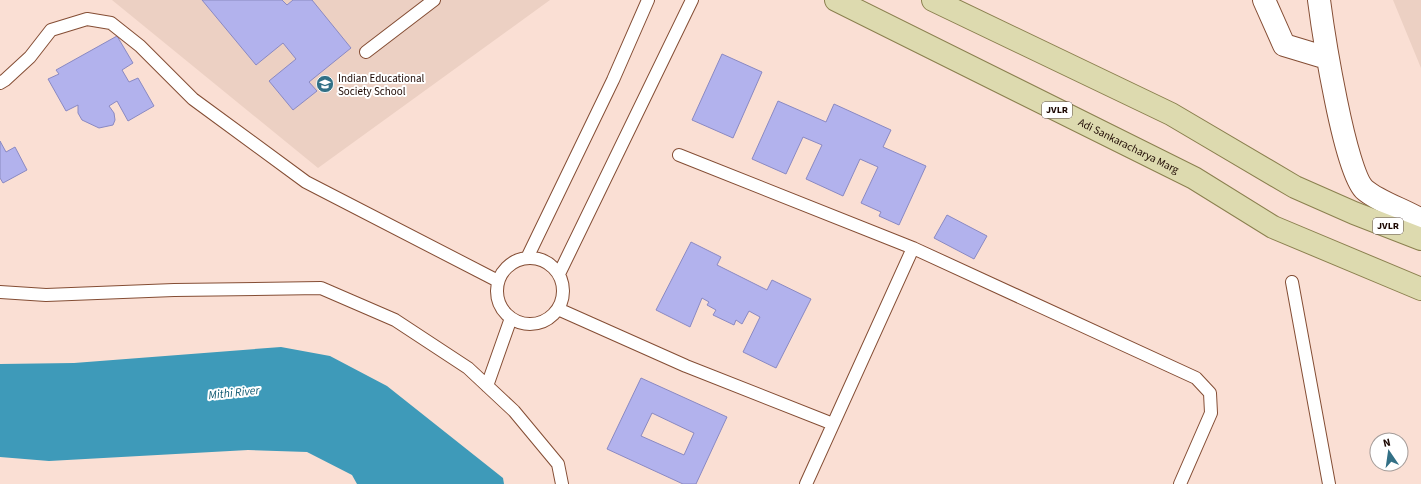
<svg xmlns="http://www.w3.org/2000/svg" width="1421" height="484" font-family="'Source Sans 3',sans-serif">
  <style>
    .built { fill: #ecd0c3 }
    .water { fill: #3e9ab9 }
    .building { fill: #b2b2ed; stroke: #8a89c2; fill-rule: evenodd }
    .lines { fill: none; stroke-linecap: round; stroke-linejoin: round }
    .lane-casing { stroke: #844d34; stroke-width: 14 }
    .street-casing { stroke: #844d34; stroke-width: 24 }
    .primary-casing { stroke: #8b804f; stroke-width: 24 }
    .lane { stroke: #fff; stroke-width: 12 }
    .street { stroke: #fff; stroke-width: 22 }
    .primary { stroke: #dddaaf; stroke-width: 22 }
    .labels { text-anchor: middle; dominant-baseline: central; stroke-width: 4; stroke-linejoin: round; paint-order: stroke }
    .shield { fill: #fff; stroke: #60514d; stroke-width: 1 }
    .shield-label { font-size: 10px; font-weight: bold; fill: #1c0701 }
    .poi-label { font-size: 11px; fill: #1c0701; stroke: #fff; text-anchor: start }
    .street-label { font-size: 11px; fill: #1c0701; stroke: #fff }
    .water-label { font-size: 12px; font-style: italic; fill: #135c73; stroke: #fff }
  </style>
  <rect width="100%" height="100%" fill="#fadfd4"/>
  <path class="built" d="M112,0H550L318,168Z
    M1393,0H1421V68Z"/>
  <path class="water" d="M281,347L330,356L387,386L503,478L504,484H357L352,475L307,452L248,450L49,461L0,457V364L74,363Z"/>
  <path class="building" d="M202,0H282L287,5L293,0H312L351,48L309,82L317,91L293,110L269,81L296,59L283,43L256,65Z
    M117,36L133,63L122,70L129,82L138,78L154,106L128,121L117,101L109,106L114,113L115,120L113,125L99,128L82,120L78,113V105L66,111L48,79L59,74L56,70Z
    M722,54L762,72L733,138L692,120Z
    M778,101L826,122L834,104L891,130L883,147L926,166L899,225L879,216L881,212L861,203L878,167L860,159L843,196L806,179L822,145L803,137L786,174L752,159Z
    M0,141L6,152L15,147L27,170L3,183L0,178Z
    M947,215L987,236L974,259L934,238Z
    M691,242L721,257L717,265L767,290L772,280L811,299L776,368L743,352L760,317L749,311L742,324L736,320L734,325L713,315L716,310L707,305L709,302L702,298L690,327L656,310Z
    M641,378L727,417L696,484H683L607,449ZM652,413L694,433L684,455L641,436Z"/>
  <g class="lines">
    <defs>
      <path id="lane" d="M366,52L434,0
        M0,83L5,80L30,57L51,30L87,19L111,23L140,46L193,99L306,182L498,281
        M679,155L913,248L1196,378L1210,393L1211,413L1180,484
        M497 291a33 33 0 1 1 66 0a33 33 0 1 1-66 0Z
        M527,258L613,80L648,0
        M559,274L692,0
        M1292,282L1329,484
        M0,292L46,295L174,290L321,288L395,320L468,368L514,411L558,464L562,484
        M558,309L686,366L833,424
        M487,386L511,318
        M806,484L913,248"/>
      <path id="street" d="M1264,0L1284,45L1327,58
        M1319,0C1323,31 1345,174 1365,190C1379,202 1405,210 1421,220"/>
      <g id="primary">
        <path id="s1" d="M836,0L1194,178L1273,227L1421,289"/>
        <path d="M933,0L1171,114L1295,187L1354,213L1421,239"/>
      </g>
    </defs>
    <use href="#lane" class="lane-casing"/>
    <use href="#street" class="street-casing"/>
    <use href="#primary" class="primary-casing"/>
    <use href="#lane" class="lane"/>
    <use href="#street" class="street"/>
    <use href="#primary" class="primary"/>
  </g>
  <defs>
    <symbol id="school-disc" viewBox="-11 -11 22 22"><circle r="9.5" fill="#327086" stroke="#fff"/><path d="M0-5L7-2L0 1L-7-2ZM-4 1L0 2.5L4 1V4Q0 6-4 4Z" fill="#fff"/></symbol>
  </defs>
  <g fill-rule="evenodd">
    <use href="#school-disc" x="315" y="74" width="20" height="20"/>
  </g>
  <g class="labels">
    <g class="shield">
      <rect x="1042" y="102" width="30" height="16" rx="3"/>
      <rect x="1373" y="218" width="30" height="16" rx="3"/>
    </g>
    <g class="shield-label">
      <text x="1057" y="110">JVLR</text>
      <text x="1388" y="226">JVLR</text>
    </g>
    <g class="poi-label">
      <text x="338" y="78">Indian Educational<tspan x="338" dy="13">Society School</tspan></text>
    </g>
    <g class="street-label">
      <text stroke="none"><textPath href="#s1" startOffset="327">Adi Sankaracharya Marg</textPath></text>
    </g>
    <g class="water-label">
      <text transform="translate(234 393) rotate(-6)">Mithi River</text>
    </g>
  </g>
  <g transform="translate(1389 452) rotate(347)"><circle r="19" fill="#ffffff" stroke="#a49c99"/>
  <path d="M0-3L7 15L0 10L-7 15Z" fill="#327086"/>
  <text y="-6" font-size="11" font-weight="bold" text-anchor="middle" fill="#1c0701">N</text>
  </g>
</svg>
